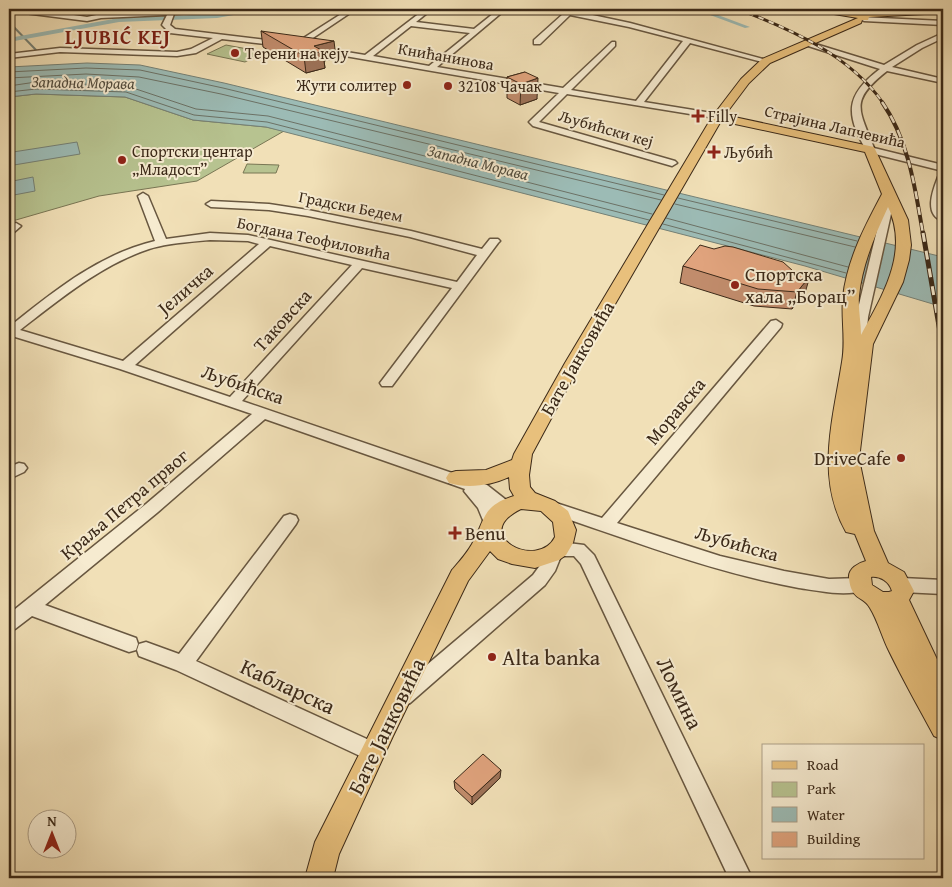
<svg xmlns="http://www.w3.org/2000/svg" width="952" height="887" font-family="'Gentium Book Plus',serif">
  <style>
    .green { fill: #b7c390; stroke: #797654 }
    .water { fill: #9cbbb5; stroke: #758176 }
    .lines { fill: none; stroke-linecap: round; stroke-linejoin: round }
    .shore { stroke: #6c7266; stroke-width: 1 }
    .stream { stroke: #758176; stroke-width: 2 }
    .canal { fill: #9cbbb5; fill-rule: evenodd }
    .minor-casing { stroke: #685740; stroke-width: 3 }
    .major-casing { stroke: #3b2918; stroke-width: 2 }
    .minor { fill: #f6ebd0; fill-rule: evenodd }
    .major { fill: #e8c07c; fill-rule: evenodd }
    .rail-far2-casing { stroke: #3b2918; stroke-width: 3 }
    .rail-far1-casing { stroke: #3b2918; stroke-width: 4 }
    .rail-casing { stroke: #3b2918; stroke-width: 5 }
    .rail-far2 { stroke: #f6ebd0; stroke-width: 2; stroke-dasharray: 5.5; stroke-linecap: butt }
    .rail-far1 { stroke: #f6ebd0; stroke-width: 2.5; stroke-dasharray: 8; stroke-linecap: butt }
    .rail { stroke: #f6ebd0; stroke-width: 3; stroke-dasharray: 9; stroke-linecap: butt }
    .wall { fill: #c18c6c; stroke: #3b2918 }
    .shaded-wall { fill: #9d7258; stroke: #3b2918 }
    .building { fill: #e0a37d; stroke: #3b2918 }
    .poi-dot { fill: #8f2418; stroke: #f6ebd0; stroke-width: 2 }
    .labels { text-anchor: middle; dominant-baseline: central; stroke-width: 4; stroke-linejoin: round; paint-order: stroke }
    .far-poi-label { font-size: 16px; fill: #3b2918; stroke: #f6ebd0; text-anchor: start }
    .far-street-label { font-size: 16px; fill: #3b2918; stroke: #f6ebd0 }
    .far-water-label { font-size: 16px; font-style: italic; fill: #534e3f; stroke: #f6ebd0 }
    .poi-label { font-size: 19px; fill: #3b2918; stroke: #f6ebd0; text-anchor: start }
    .street-label { font-size: 19px; fill: #3b2918; stroke: #f6ebd0 }
    .far-district-label { font-size: 20px; font-weight: bold; letter-spacing: 1px; fill: #7a1f14; stroke: #f6ebd0 }
    .near-poi-label { font-size: 22px; fill: #3b2918; stroke: #f6ebd0; text-anchor: start }
    .near-street-label { font-size: 22px; fill: #3b2918; stroke: #f6ebd0 }
  </style>
  <rect width="100%" height="100%" fill="#f1e0b7"/>
  <filter id="stains"><feTurbulence type="fractalNoise" baseFrequency=".004" numOctaves="4"/><feColorMatrix values="0 0 0 0 .2 0 0 0 0 .09 0 0 0 0 .02 0 0 0 .5 -.17"/></filter>
  <radialGradient id="worn" r=".72"><stop offset=".6" stop-color="#630" stop-opacity="0"/><stop offset="1" stop-color="#630" stop-opacity=".3"/></radialGradient>
  <path class="green" d="M226,45L264,52L245,62L207,54Z
    M36,94L125,97L193,120L266,127L284,131L197,181L99,196L9,222V97Z
    M247,164L279,165L276,173H243Z"/>
  <path class="water" d="M87,63L140,65L224,83L943,257V307L805,266L266,127L193,120L125,97L36,94L9,97V67Z
    M77,142L80,154L14,165L13,152Z
    M33,177L35,191L14,195L13,181Z"/>
  <g class="lines">
    <path class="shore" d="M9,72L86,68L140,70L223,88L664,195
      M9,78L86,74L139,77L221,94L661,200
      M9,86L36,82L127,86L196,109L268,116L652,214
      M9,92L36,89L126,92L194,115L267,122L649,220
      M678,198L857,241
      M675,204L855,247
      M666,218L848,267
      M663,224L846,273"/>
    <path class="stream" d="M9,22L36,50"/>
    <path class="canal" d="M254,9H268L217,18L119,22L9,42V38L119,18L217,14Z
      M694,9H702L750,27L745,28Z"/>
    <defs>
      <path id="minor" d="M9,9H40V10L87,17L101,14L168,11L170,9H234L231,11L174,14L170,25L175,29L283,42L287,44L283,46L222,39L196,53L177,56L60,52L9,58V54L60,48L177,52L191,49L213,38L170,33L162,25L167,15L101,18L87,21L9,11Z
        M349,9H356L298,48L291,46Z
        M425,9H432L416,22L474,29L499,9H506L437,67L563,88L612,42H615V46L571,90L636,101L683,41L629,27L570,15L540,44H534V40L563,14L547,9L569,10L630,23L770,61L766,63L690,43L644,102L718,114L722,117L721,119L567,94L539,122L675,161L677,163L672,166L533,126L529,122L531,120L559,93L316,51L312,49L316,47L365,55ZM411,26L470,33L429,66L373,56Z
        M861,17L943,21V25L864,21L860,19Z
        M943,33V38L922,48L892,67L943,79V83L887,71C849,101 859,109 874,148L943,165V171L867,152C846,115 844,96 880,69L802,44L809,42L884,65L917,45Z
        M943,174L941,204L943,221C923,215 933,190 938,177Z
        M143,193L148,196L166,239L210,233L248,235L457,282L477,255L410,237L308,216L269,210L211,207L206,204L211,201L269,204L308,210L411,231L482,249L490,239H498L500,241L498,243L392,386H382L380,383L452,288L362,268L242,401L487,485L510,503L512,507L510,511L504,513L494,508L499,521L497,525L491,527L485,525L478,508L464,491L465,489L265,419L158,512L45,605L136,638L138,644L136,650L129,652L32,616L15,629L9,632V614L146,504L252,414L120,369L12,336L9,337V327C53,292 99,254 155,241L138,196ZM210,240L248,241L259,244L123,361L20,330C60,299 101,265 149,249C169,243 189,242 210,240ZM270,246L352,265L230,397L135,365Z
        M888,202L893,205L868,317L866,343L859,347L852,343L856,317L883,205Z
        M16,223L21,226L13,233L9,234V226Z
        M776,320L782,324L781,327L617,523L720,556L784,571L829,579L860,578L866,580L869,585L866,590C845,597 820,591 799,588C711,572 628,539 544,511L542,507L544,503L550,501L602,518L771,321Z
        M19,463L24,464L27,468L24,472L9,479V467Z
        M290,514L296,516L298,520L296,524L196,661L380,745L383,752L380,759L373,762L176,670L139,656L137,650L139,644L146,642L179,654L284,516Z
        M560,542L584,545L594,555L752,878H729L581,564L574,556H561L555,571L545,585L410,703L403,706L396,703L393,697L396,691L533,575L541,564L547,548Z
        M902,578L943,580V594L902,592L896,590L893,585L896,580Z"/>
      <path id="major" d="M818,9H838L859,13L943,9V13L869,17L868,20H862L861,23L770,63L749,83L725,115L874,147L908,220L911,245L909,260L903,282L873,344L859,459L874,531L888,563L904,572L914,591L909,600L943,672V740L934,736C919,708 903,680 889,651C882,637 878,621 870,608C864,596 851,601 849,578C848,569 858,563 866,561L855,534L846,532C815,477 833,420 842,362C846,340 841,319 843,297C847,260 865,226 882,194L865,152L721,121L581,363L532,454L529,475L530,487L535,493L555,501L568,511L576,530L573,543L566,555L559,560L535,568L512,564L498,559L490,551L468,581L393,736L339,854L333,878H305L315,842L452,570C459,562 467,553 472,544C486,519 481,506 514,496L510,489L509,477C491,485 469,489 449,483L446,478L449,473L456,471L486,470L512,460L514,454L565,363L712,117L741,79L762,59L858,18L822,12ZM888,207C910,252 882,296 861,335C861,322 858,309 859,296C862,265 875,235 888,207ZM521,509L541,511L553,522L555,537C538,571 468,535 521,509ZM871,577C880,576 889,581 892,591L889,592H883L872,585Z"/>
    </defs>
    <use href="#minor" class="minor-casing"/>
    <use href="#major" class="major-casing"/>
    <use href="#minor" class="minor"/>
    <use href="#major" class="major"/>
    <defs>
      <path id="rail-far2" d="M738,9C790,29 850,55 883,103"/>
      <path id="rail-far1" d="M882,102C909,141 915,188 923,234"/>
      <path id="rail" d="M923,233L943,349"/>
    </defs>
    <use href="#rail-far2" class="rail-far2-casing"/>
    <use href="#rail-far1" class="rail-far1-casing"/>
    <use href="#rail" class="rail-casing"/>
    <use href="#rail-far2" class="rail-far2"/>
    <use href="#rail-far1" class="rail-far1"/>
    <use href="#rail" class="rail"/>
  </g>
  <path class="wall" d="M261,31L336,58L324,61L325,68L306,73L263,47Z
    M525,72L537,99L520,105L507,98V77Z
    M683,266L805,293L792,309L754,306L680,283Z
    M500,778L472,805L455,789L454,781Z"/>
  <path class="shaded-wall" d="M334,41L336,58L324,61L325,68L306,73L304,56L314,46Z
    M538,78L537,99L520,105L521,84Z
    M810,276L805,293L792,309L797,292Z
    M501,770L500,778L472,805V797Z"/>
  <path class="building" d="M261,31L334,41L314,46L323,51L304,56Z
    M525,72L538,78L521,84L507,77Z
    M700,245L714,249L725,246L733,247L783,262L793,271L810,276L797,292L758,289L683,266Z
    M483,754L501,770L472,797L454,781Z"/>
  <g class="poi-dot">
    <circle cx="235" cy="53" r="5"/>
    <circle cx="407" cy="85" r="5"/>
    <circle cx="448" cy="86" r="5"/>
    <path d="M695.5 108.5h5v5h5v5h-5v5h-5v-5h-5v-5h5z"/>
    <path d="M711.5 144.5h5v5h5v5h-5v5h-5v-5h-5v-5h5z"/>
    <circle cx="122" cy="160" r="5"/>
    <circle cx="735" cy="285" r="5"/>
    <circle cx="901" cy="458" r="5"/>
    <path d="M452.5 525.5h5v5h5v5h-5v5h-5v-5h-5v-5h5z"/>
    <circle cx="492" cy="657" r="5"/>
  </g>
  <g class="labels">
    <g class="far-poi-label">
      <text x="245" y="53">Терени на кеју</text>
      <text x="397" y="85" text-anchor="end">Жути солитер</text>
      <text x="458" y="86">32108 Чачак</text>
      <text x="708" y="116">Filly</text>
      <text x="132" y="151">Спортски центар<tspan x="132" dy="18">„Младост”</tspan></text>
      <text x="724" y="152">Љубић</text>
    </g>
    <g class="far-street-label">
      <text transform="translate(446 56) rotate(10)">Книћанинова</text>
      <text transform="translate(835 126) rotate(13)">Страјина Лапчевића</text>
      <text transform="translate(606 128) rotate(16)">Љубићски кеј</text>
      <text transform="translate(351 206) rotate(11)">Градски Бедем</text>
      <text transform="translate(314 238) rotate(12)">Богдана Теофиловића</text>
    </g>
    <g class="far-water-label">
      <text transform="translate(83 82) rotate(1)">Западна Морава</text>
      <text transform="translate(478 162) rotate(14)">Западна Морава</text>
    </g>
    <g class="poi-label">
      <text x="745" y="274">Спортска<tspan x="745" dy="22">хала „Борац”</tspan></text>
      <text x="891" y="458" text-anchor="end">DriveCafe</text>
      <text x="465" y="533">Benu</text>
    </g>
    <g class="street-label">
      <text transform="translate(185 289) rotate(-41)">Јеличка</text>
      <text transform="translate(282 320) rotate(-48)">Таковска</text>
      <text transform="translate(577 358) rotate(-60)">Бате Јанковића</text>
      <text transform="translate(243 384) rotate(19)">Љубићска</text>
      <text transform="translate(675 411) rotate(-50)">Моравска</text>
      <text transform="translate(124 504) rotate(-40)">Краља Петра првог</text>
      <text transform="translate(737 543) rotate(16)">Љубићска</text>
    </g>
    <g class="far-district-label">
      <text x="118" y="36">LJUBIĆ KEJ</text>
    </g>
    <g class="near-poi-label">
      <text x="502" y="657">Alta banka</text>
    </g>
    <g class="near-street-label">
      <text transform="translate(288 686) rotate(25)">Кабларска</text>
      <text transform="translate(680 693) rotate(64)">Ломина</text>
      <text transform="translate(386 726) rotate(-64)">Бате Јанковића</text>
    </g>
  </g>
  <rect width="952" height="887" fill="none" stroke="#f1e0b7" stroke-width="30"/>
  <rect x="10" y="10" width="932" height="867" fill="none" stroke="#3b2918" stroke-width="2.5"/>
  <rect x="15" y="15" width="922" height="857" fill="none" stroke="#3b2918"/>
  <rect x="762" y="744" width="162" height="115" fill="#f6ebd0" stroke="#ab9d86"/>
  <rect x="772" y="761" width="25" height="8" fill="#e8c07c" stroke="#ab9d86"/>
  <text x="807" y="770" font-size="15" fill="#3b2918">Road</text>
  <rect x="772" y="782" width="25" height="15" fill="#b7c390" stroke="#ab9d86"/>
  <text x="807" y="794" font-size="15" fill="#3b2918">Park</text>
  <rect x="772" y="807" width="25" height="15" fill="#9cbbb5" stroke="#ab9d86"/>
  <text x="807" y="820" font-size="15" fill="#3b2918">Water</text>
  <rect x="772" y="832" width="25" height="15" fill="#e0a37d" stroke="#ab9d86"/>
  <text x="807" y="844" font-size="15" fill="#3b2918">Building</text>
  <g transform="translate(52 834)"><circle r="24" fill="#f6ebd0" stroke="#ab9d86"/>
  <path d="M0-4L9 19L0 12L-9 19Z" fill="#8f2418"/>
  <text y="-8" font-size="14" font-weight="bold" text-anchor="middle" fill="#3b2918">N</text>
  </g>
  <rect width="100%" height="100%" filter="url(#stains)"/>
  <rect width="100%" height="100%" fill="url(#worn)"/>
</svg>
